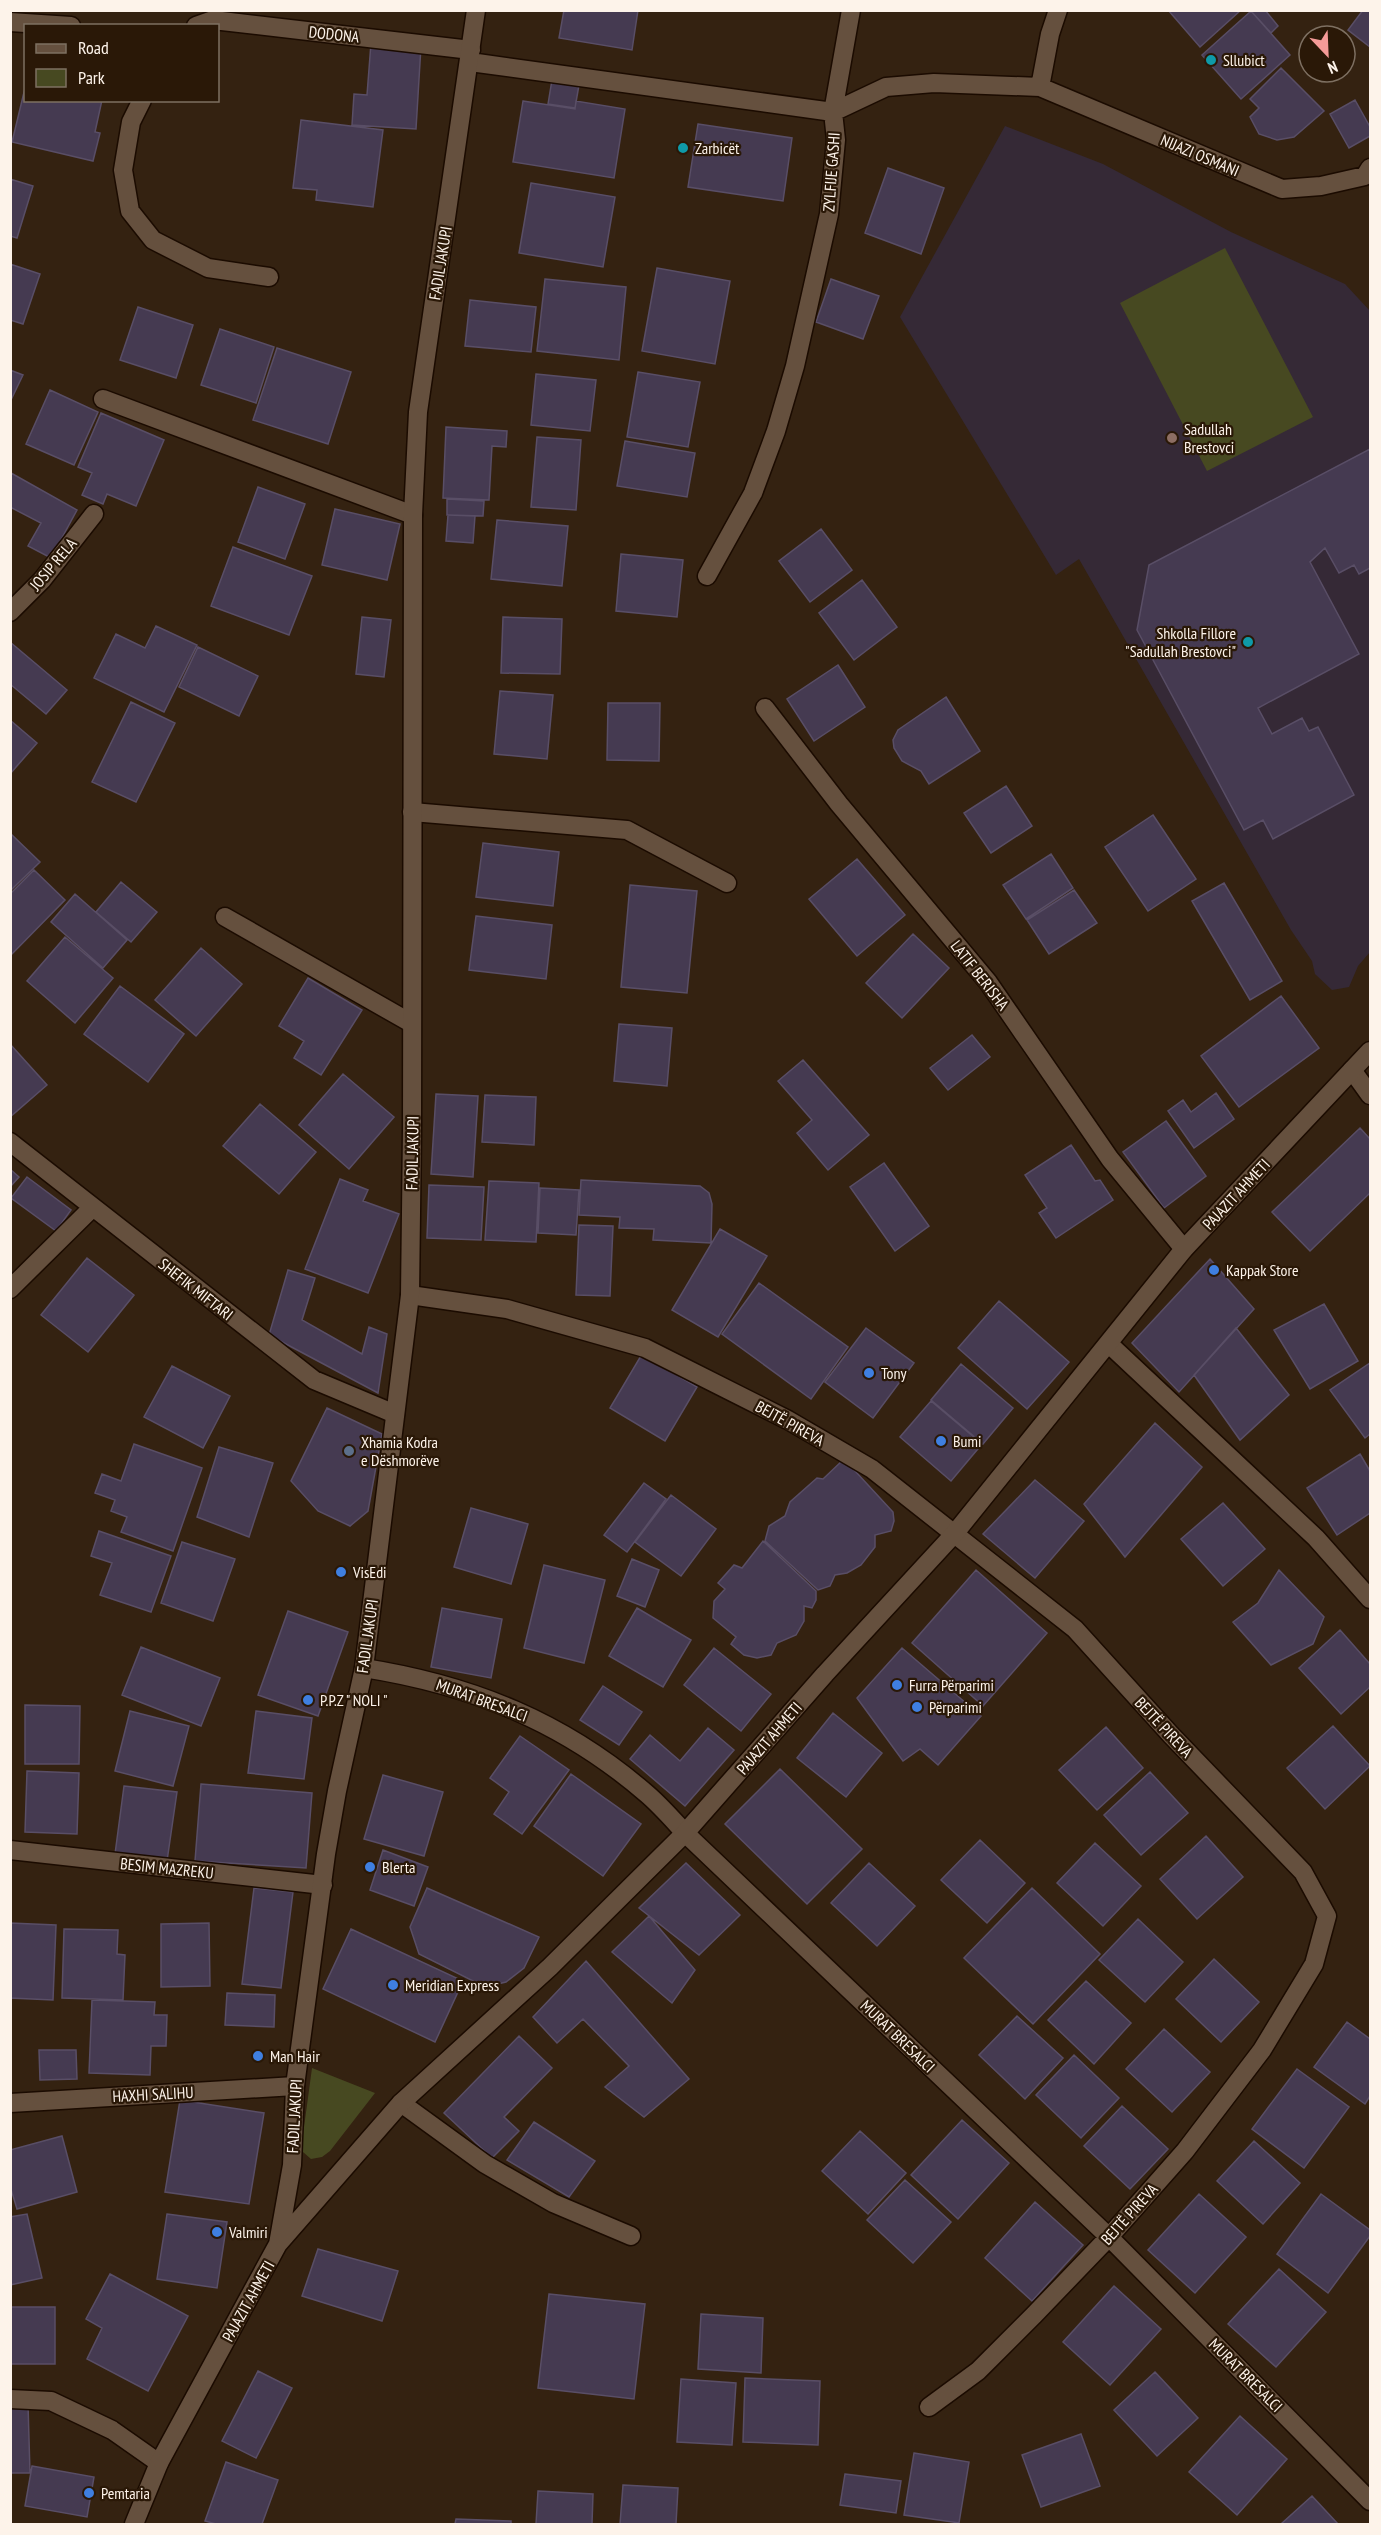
<svg xmlns="http://www.w3.org/2000/svg" width="1381" height="2535" font-family="'PT Sans Narrow',sans-serif">
  <style>
    .education { fill: #352936 }
    .green { fill: #474921 }
    .building { fill: #453a51; stroke: #594e66; stroke-width: 1.5 }
    .lines { fill: none; stroke-linecap: round; stroke-linejoin: round }
    .street-casing { stroke: #1b0b00; stroke-width: 21 }
    .secondary-casing { stroke: #1b0b00; stroke-width: 21 }
    .street { stroke: #65503e; stroke-width: 18 }
    .secondary { stroke: #65503e; stroke-width: 18 }
    .culture-dot { fill: #0f9aa8; stroke: #2a1807; stroke-width: 2 }
    .education-dot { fill: #8d6e63; stroke: #2a1807; stroke-width: 2 }
    .shop-dot { fill: #3f7fe0; stroke: #2a1807; stroke-width: 2 }
    .service-dot { fill: #5c6f8a; stroke: #2a1807; stroke-width: 2 }
    .labels { text-anchor: middle; dominant-baseline: central; stroke-width: 4.5; stroke-linejoin: round; paint-order: stroke }
    .street-label { font-size: 16px; fill: #fdf3ea; stroke: #2a1807 }
    .poi-label { font-size: 16px; fill: #fdf3ea; stroke: #2a1807; text-anchor: start }
  </style>
  <rect width="100%" height="100%" fill="#342211"/>
  <path class="education" d="M1005,126L1103,164L1231,232L1345,284L1370,311V952L1358,966L1349,987L1332,990L1315,974L1312,961L1291,930L1079,559L1056,575L900,317Z"/>
  <path class="green" d="M1225,248L1313,417L1207,471L1120,303Z
    M312,2068L375,2093L330,2151L322,2157L311,2159L303,2152L302,2142Z"/>
  <path class="building" d="M564,10H638L632,50L559,38Z
    M1168,10H1241L1200,47Z
    M1265,10L1278,26L1271,33L1251,11Z
    M1363,10H1370V47L1348,30Z
    M1251,11L1290,55L1241,99L1202,55Z
    M371,43L421,46L416,129L352,125L354,94L367,95Z
    M1281,68L1324,111L1294,137L1277,140L1259,134L1250,117L1259,108L1250,99Z
    M552,80L579,85L575,108L548,104Z
    M26,84V100H102L95,132L100,133L93,161L12,142Z
    M1355,100L1370,127V136L1349,148L1330,114Z
    M523,101L575,109L576,101L625,109L614,178L513,162Z
    M301,120L383,130L373,207L316,200L317,190L293,188Z
    M698,124L792,138L783,201L688,187Z
    M888,168L944,188L921,254L865,233Z
    M10,179L33,186L17,238L10,236Z
    M531,183L615,197L603,267L519,253Z
    M10,264L40,274L23,324L10,320Z
    M657,268L730,281L715,364L642,351Z
    M545,279L626,287L619,360L537,351Z
    M831,279L879,296L863,339L816,322Z
    M470,300L536,307L531,352L465,346Z
    M138,307L193,325L176,378L120,360Z
    M220,329L274,347L256,403L201,385Z
    M277,348L351,372L328,444L253,420Z
    M10,370L23,375L10,402Z
    M638,372L700,382L688,447L627,437Z
    M536,374L596,380L590,431L531,425Z
    M50,390L98,412L74,465L26,444Z
    M101,413L164,440L136,506L107,494L103,504L82,495L92,473L78,467Z
    M446,427L507,431L506,447L492,446L489,500L443,498Z
    M537,437L581,440L576,510L531,507Z
    M625,441L695,453L687,497L617,486Z
    M1370,449V568L1359,574L1354,565L1339,573L1325,548L1310,562L1359,654L1258,708L1272,734L1302,718L1309,731L1318,727L1354,795L1273,839L1263,820L1244,830L1137,630L1149,565Z
    M11,473L77,510L51,558L28,546L41,523L10,507Z
    M258,487L305,504L285,559L238,542Z
    M447,499L484,501L483,516L447,515Z
    M335,509L400,524L387,580L322,565Z
    M448,515L475,516L473,543L446,541Z
    M497,520L568,526L562,586L491,579Z
    M821,529L852,570L810,602L779,561Z
    M233,547L312,576L289,635L211,606Z
    M621,554L683,560L677,617L616,611Z
    M862,580L897,627L854,660L819,613Z
    M362,617L391,620L384,677L356,674Z
    M503,617L562,619L560,674L501,673Z
    M156,626L197,645L164,712L94,678L116,634L145,648Z
    M10,642L67,690L46,714L10,684Z
    M198,647L258,676L239,716L179,687Z
    M838,665L865,707L814,741L787,699Z
    M500,691L553,695L547,759L494,754Z
    M946,697L980,751L929,784L921,771L902,761L894,748L893,740L898,730Z
    M131,702L175,723L136,802L92,782Z
    M608,703H660L659,761L607,760Z
    M10,720L37,743L10,774Z
    M1006,786L1032,826L991,853L964,813Z
    M1153,815L1196,879L1148,911L1105,847Z
    M10,833L40,862L10,891Z
    M483,843L559,852L553,906L476,897Z
    M1051,854L1073,888L1026,919L1003,885Z
    M857,859L905,915L857,956L809,899Z
    M34,870L65,900L10,956V894Z
    M121,882L157,912L131,942L96,912Z
    M1224,883L1282,981L1250,1000L1192,901Z
    M630,885L697,891L687,993L621,987Z
    M1074,890L1097,923L1049,954L1027,920Z
    M75,894L127,940L103,968L51,922Z
    M476,916L552,925L546,979L469,970Z
    M913,934L949,968L902,1018L866,983Z
    M65,937L113,978L75,1023L27,981Z
    M201,948L242,984L196,1036L155,1000Z
    M308,978L362,1010L321,1075L294,1058L304,1041L279,1026Z
    M120,986L184,1034L148,1082L84,1034Z
    M1281,996L1319,1048L1239,1107L1201,1056Z
    M619,1024L672,1028L667,1086L614,1081Z
    M972,1035L990,1057L948,1090L930,1068Z
    M10,1044L47,1085L10,1117Z
    M803,1060L869,1135L828,1170L797,1133L812,1120L778,1081Z
    M343,1074L394,1117L349,1169L299,1125Z
    M1216,1093L1234,1119L1194,1148L1168,1111L1183,1100L1191,1112Z
    M436,1094L478,1096L473,1177L431,1174Z
    M485,1095L536,1097L534,1145L482,1142Z
    M260,1104L316,1152L279,1194L223,1146Z
    M1166,1121L1206,1176L1164,1208L1123,1152Z
    M1360,1128L1370,1139V1193L1310,1251L1272,1212Z
    M1071,1145L1095,1181L1100,1180L1113,1200L1056,1238L1039,1213L1047,1208L1025,1175Z
    M884,1163L929,1226L895,1251L850,1187Z
    M10,1169L19,1177L10,1187Z
    M27,1177L71,1210L56,1231L11,1198Z
    M340,1179L368,1190L363,1201L399,1214L368,1293L305,1269Z
    M581,1180L700,1186L709,1193L712,1204L711,1243L653,1240L654,1229L619,1228L620,1217L579,1215Z
    M489,1181L539,1183L536,1242L485,1240Z
    M429,1185L484,1187L481,1240L427,1238Z
    M540,1188L579,1190L576,1235L538,1233Z
    M579,1225L613,1226L610,1296L576,1295Z
    M720,1229L767,1256L718,1337L672,1310Z
    M87,1258L134,1295L88,1352L41,1315Z
    M1210,1259L1254,1309L1179,1392L1132,1343Z
    M288,1270L315,1278L302,1320L362,1354L369,1327L387,1334L378,1393L269,1335Z
    M759,1283L848,1347L811,1399L722,1334Z
    M999,1301L1069,1362L1027,1409L958,1348Z
    M1324,1304L1358,1361L1310,1389L1274,1330Z
    M866,1328L914,1363L873,1418L825,1382Z
    M1236,1328L1289,1395L1240,1440L1194,1375Z
    M642,1354L697,1387L665,1441L610,1408Z
    M1370,1363V1434L1365,1438L1330,1390Z
    M961,1364L1013,1408L983,1444L931,1400Z
    M172,1366L230,1396L203,1448L144,1417Z
    M931,1401L982,1444L951,1481L900,1437Z
    M327,1408L382,1434L368,1511L350,1526L318,1511L291,1481Z
    M1155,1423L1202,1467L1125,1557L1084,1504Z
    M134,1444L202,1468L173,1551L121,1532L127,1517L111,1511L115,1500L95,1493L102,1474L121,1481Z
    M219,1447L273,1463L249,1537L197,1517Z
    M1360,1454L1370,1471V1513L1337,1535L1307,1488Z
    M844,1459L893,1512L894,1521L891,1531L875,1535V1547L861,1565L847,1573L835,1575L830,1586L818,1590L765,1541L769,1526L785,1516L790,1502L817,1478L823,1479Z
    M1035,1480L1084,1521L1035,1578L983,1534Z
    M644,1483L666,1499L627,1552L604,1535Z
    M671,1495L716,1529L681,1576L635,1542Z
    M1223,1503L1265,1549L1223,1586L1181,1539Z
    M471,1508L528,1524L511,1584L454,1567Z
    M99,1531L171,1556L151,1612L100,1595L112,1563L91,1556Z
    M763,1541L816,1591V1600L812,1608L804,1606V1621L796,1635L777,1643L771,1655L757,1658L744,1655L731,1644L736,1637L713,1618L714,1601L725,1589L718,1583L734,1565L742,1568Z
    M182,1542L235,1559L213,1621L161,1603Z
    M632,1559L659,1570L645,1607L617,1596Z
    M544,1565L605,1580L584,1663L524,1648Z
    M976,1570L1047,1633L983,1706L912,1643Z
    M1279,1570L1324,1617L1313,1644L1271,1665L1233,1622L1258,1603Z
    M442,1608L502,1619L491,1678L431,1667Z
    M637,1608L691,1640L663,1687L609,1656Z
    M288,1611L348,1632L318,1716L258,1695Z
    M1340,1630L1370,1664V1687L1341,1714L1299,1668Z
    M141,1647L220,1678L201,1726L122,1695Z
    M714,1648L771,1694L741,1731L684,1685Z
    M902,1648L981,1716L938,1765L920,1749L903,1761L857,1698Z
    M603,1686L642,1712L619,1745L580,1720Z
    M25,1705L80,1706L79,1764H25Z
    M130,1711L189,1726L173,1786L115,1771Z
    M256,1711L312,1718L304,1779L248,1773Z
    M833,1713L882,1753L846,1797L797,1758Z
    M1333,1726L1370,1766L1325,1809L1287,1768Z
    M1106,1727L1143,1768L1097,1810L1059,1770Z
    M708,1728L734,1750L685,1806L630,1759L650,1735L680,1761Z
    M520,1736L569,1770L522,1834L494,1814L509,1792L490,1778Z
    M780,1769L862,1849L807,1904L725,1824Z
    M27,1771L79,1773L77,1834L25,1832Z
    M1150,1772L1188,1813L1141,1855L1104,1815Z
    M571,1774L641,1824L603,1876L534,1826Z
    M383,1775L443,1792L424,1856L364,1839Z
    M201,1784L312,1793L306,1868L195,1861Z
    M124,1786L177,1792L167,1861L115,1854Z
    M1206,1836L1243,1877L1197,1919L1160,1879Z
    M980,1840L1025,1883L987,1923L941,1880Z
    M1095,1843L1141,1886L1103,1926L1057,1883Z
    M383,1850L428,1867L414,1906L370,1890Z
    M686,1863L740,1915L699,1955L639,1908Z
    M869,1863L915,1906L877,1946L831,1903Z
    M254,1888L293,1892L281,1988L242,1984Z
    M427,1888L539,1937L524,1968L506,1982L485,1987L419,1954L410,1927Z
    M1032,1888L1100,1954L1033,2024L964,1958Z
    M649,1916L695,1970L672,2003L612,1952Z
    M1138,1919L1183,1962L1145,2002L1099,1960Z
    M10,1923L56,1925L53,2000L10,1998Z
    M209,1923L210,1986L161,1987V1924Z
    M64,1929L118,1930L117,1954L125,1955L123,2000L62,1998Z
    M351,1929L463,1981L435,2042L323,1989Z
    M1214,1959L1259,2002L1221,2042L1176,1999Z
    M586,1961L689,2079L644,2117L605,2087L629,2066L583,2019L557,2043L533,2017Z
    M1086,1981L1131,2023L1094,2064L1048,2020Z
    M227,1993L275,1995L274,2027L225,2025Z
    M92,2000L155,2002L154,2015H167L166,2046H151L150,2075L89,2073Z
    M1017,2016L1063,2058L1025,2099L979,2055Z
    M1347,2022L1370,2039V2096L1365,2104L1314,2067Z
    M1164,2029L1210,2072L1172,2112L1126,2069Z
    M519,2036L552,2068L504,2117L519,2131L492,2158L444,2113Z
    M39,2050H76L77,2079L40,2080Z
    M1074,2055L1119,2098L1081,2138L1036,2095Z
    M1297,2069L1349,2107L1304,2168L1252,2129Z
    M180,2100L264,2113L249,2204L165,2192Z
    M1122,2106L1168,2149L1130,2189L1084,2146Z
    M962,2120L1009,2163L958,2219L911,2175Z
    M534,2122L595,2161L569,2197L507,2160Z
    M860,2131L906,2173L868,2214L822,2171Z
    M62,2136L77,2192L17,2209L10,2186V2150Z
    M1254,2141L1300,2183L1263,2224L1217,2181Z
    M905,2180L951,2222L913,2263L867,2220Z
    M1199,2194L1246,2237L1195,2293L1148,2250Z
    M1321,2194L1370,2230V2236L1328,2293L1277,2254Z
    M1035,2202L1083,2245L1032,2301L985,2258Z
    M27,2214L42,2278L10,2285V2217Z
    M167,2214L227,2222L217,2288L157,2279Z
    M318,2249L398,2271L382,2321L302,2296Z
    M1279,2269L1326,2312L1276,2367L1228,2324Z
    M110,2274L188,2316L148,2391L87,2359L102,2328L86,2319Z
    M1114,2286L1161,2329L1110,2385L1063,2342Z
    M549,2294L645,2304L634,2399L538,2388Z
    M10,2307H55V2364H10Z
    M701,2314L763,2318L761,2373L698,2369Z
    M258,2371L292,2388L256,2458L222,2441Z
    M1155,2372L1198,2418L1157,2456L1114,2410Z
    M745,2378L820,2381L818,2445L743,2442Z
    M681,2379L736,2383L732,2445L677,2442Z
    M10,2404H28L30,2473H10Z
    M1240,2416L1287,2459L1237,2515L1189,2472Z
    M1081,2434L1100,2486L1041,2507L1022,2455Z
    M914,2453L969,2462L959,2523L904,2515Z
    M226,2462L278,2480L262,2524H216L205,2521Z
    M32,2466L94,2477L87,2517L25,2506Z
    M845,2474L901,2481L896,2513L840,2505Z
    M623,2485L678,2488L676,2524H620Z
    M538,2491L593,2494L592,2524H536Z
    M1312,2496L1338,2524H1281Z
    M456,2519L511,2521V2524H455Z"/>
  <g class="lines">
    <defs>
      <path id="street" d="M10,22L71,26
        M196,26L213,20L471,50
        M470,62L833,112
        M1040,87L1050,34L1058,10
        M142,100L131,122L123,170L130,211L153,240L208,268L269,277
        M833,112L886,87L934,83L1040,87L1282,189L1321,186L1365,176L1370,168
        M103,399L413,515
        M707,576L753,493L776,431L795,366L829,214L836,140L833,112L851,10
        M10,612L42,580L94,514
        M765,708L839,804L988,982L1110,1159L1184,1249
        M412,812L627,830L727,883
        M225,917L411,1023
        M1352,1070L1370,1095
        M10,1142L314,1380L395,1414
        M10,1289L92,1208
        M410,1295L507,1309L645,1348L788,1420L872,1469L1075,1629L1171,1735L1303,1872L1327,1916L1314,1964L1262,2050L1185,2151L1109,2237L1034,2315L978,2371L929,2407
        M1109,1344L1316,1538L1370,1599
        M364,1668C472,1685 564,1722 647,1794C661,1806 673,1820 685,1833L1109,2237L1370,2501
        M10,1850L323,1885
        M10,2103L295,2086
        M401,2103L485,2164L553,2203L631,2236
        M10,2399L51,2401L112,2430L159,2463"/>
      <path id="secondary" d="M278,2244L292,2165L295,2086L326,1854L337,1791L364,1668L410,1295L412,1130L413,515L418,412L476,10
        M134,2524L159,2463L278,2244L401,2103L550,1967L685,1833L825,1674L955,1533L1184,1249L1370,1051"/>
    </defs>
    <use href="#street" class="street-casing"/>
    <use href="#secondary" class="secondary-casing"/>
    <use href="#street" class="street"/>
    <use href="#secondary" class="secondary"/>
  </g>
  <g class="culture-dot">
    <circle cx="1211" cy="60" r="6"/>
    <circle cx="683" cy="148" r="6"/>
    <circle cx="1248" cy="642" r="6"/>
  </g>
  <circle class="education-dot" cx="1172" cy="438" r="6"/>
  <g class="shop-dot">
    <circle cx="1214" cy="1270" r="6"/>
    <circle cx="869" cy="1373" r="6"/>
    <circle cx="941" cy="1441" r="6"/>
    <circle cx="341" cy="1572" r="6"/>
    <circle cx="897" cy="1685" r="6"/>
    <circle cx="308" cy="1700" r="6"/>
    <circle cx="917" cy="1707" r="6"/>
    <circle cx="370" cy="1867" r="6"/>
    <circle cx="393" cy="1985" r="6"/>
    <circle cx="258" cy="2056" r="6"/>
    <circle cx="217" cy="2232" r="6"/>
    <circle cx="89" cy="2493" r="6"/>
  </g>
  <circle class="service-dot" cx="349" cy="1451" r="6"/>
  <g class="labels">
    <g class="street-label">
      <text transform="translate(334 34) rotate(6)">DODONA</text>
      <text transform="translate(1200 155) rotate(23)">NIJAZI OSMANI</text>
      <text transform="translate(831 172) rotate(-86)">ZYLFIJE GASHI</text>
      <text transform="translate(440 263) rotate(-81)">FADIL JAKUPI</text>
      <text transform="translate(53 564) rotate(-50)">JOSIP RELA</text>
      <text transform="translate(980 975) rotate(52)">LATIF BERISHA</text>
      <text transform="translate(412 1153) rotate(-89)">FADIL JAKUPI</text>
      <text transform="translate(1236 1194) rotate(-47)">PAJAZIT AHMETI</text>
      <text transform="translate(196 1289) rotate(38)">SHEFIK MIFTARI</text>
      <text transform="translate(790 1423) rotate(29)">BEJTË PIREVA</text>
      <text transform="translate(367 1636) rotate(-82)">FADIL JAKUPI</text>
      <text transform="translate(482 1700) rotate(20)">MURAT BRESALCI</text>
      <text transform="translate(1164 1727) rotate(47)">BEJTË PIREVA</text>
      <text transform="translate(769 1738) rotate(-49)">PAJAZIT AHMETI</text>
      <text transform="translate(167 1868) rotate(6)">BESIM MAZREKU</text>
      <text transform="translate(898 2036) rotate(44)">MURAT BRESALCI</text>
      <text transform="translate(153 2094) rotate(-3)">HAXHI SALIHU</text>
      <text transform="translate(294 2116) rotate(-87)">FADIL JAKUPI</text>
      <text transform="translate(1129 2214) rotate(-48)">BEJTË PIREVA</text>
      <text transform="translate(248 2301) rotate(-61)">PAJAZIT AHMETI</text>
      <text transform="translate(1246 2375) rotate(45)">MURAT BRESALCI</text>
    </g>
    <g class="poi-label">
      <text x="1223" y="60">Sllubict</text>
      <text x="695" y="148">Zarbicët</text>
      <text x="1184" y="429">Sadullah<tspan x="1184" dy="18">Brestovci</tspan></text>
      <text x="1236" y="633" text-anchor="end">Shkolla Fillore<tspan x="1236" dy="18">"Sadullah Brestovci"</tspan></text>
      <text x="1226" y="1270">Kappak Store</text>
      <text x="881" y="1373">Tony</text>
      <text x="953" y="1441">Bumi</text>
      <text x="361" y="1442">Xhamia Kodra<tspan x="361" dy="18">e Dëshmorëve</tspan></text>
      <text x="353" y="1572">VisEdi</text>
      <text x="909" y="1685">Furra Përparimi</text>
      <text x="320" y="1700">P.P.Z " NOLI "</text>
      <text x="929" y="1707">Përparimi</text>
      <text x="382" y="1867">Blerta</text>
      <text x="405" y="1985">Meridian Express</text>
      <text x="270" y="2056">Man Hair</text>
      <text x="229" y="2232">Valmiri</text>
      <text x="101" y="2493">Pemtaria</text>
    </g>
  </g>
  <rect width="1381" height="2535" fill="none" stroke="#fdf3ea" stroke-width="24"/>
  <rect x="24" y="24" width="195" height="78" fill="#2a1807" stroke="#7e7062" stroke-width="1.5"/>
  <rect x="36" y="44" width="30" height="9" fill="#65503e" stroke="#7e7062" stroke-width="1.5"/>
  <text x="78" y="54" font-size="18" fill="#fdf3ea">Road</text>
  <rect x="36" y="69" width="30" height="18" fill="#474921" stroke="#7e7062" stroke-width="1.5"/>
  <text x="78" y="84" font-size="18" fill="#fdf3ea">Park</text>
  <g transform="translate(1327 54) rotate(157)"><circle r="28" fill="#2a1807" stroke="#7e7062" stroke-width="1.5"/>
  <path d="M0-4.5L10 22L0 15L-10 22Z" fill="#f59b98"/>
  <text y="-9" font-size="16" font-weight="bold" text-anchor="middle" fill="#fdf3ea">N</text>
  </g>
</svg>
